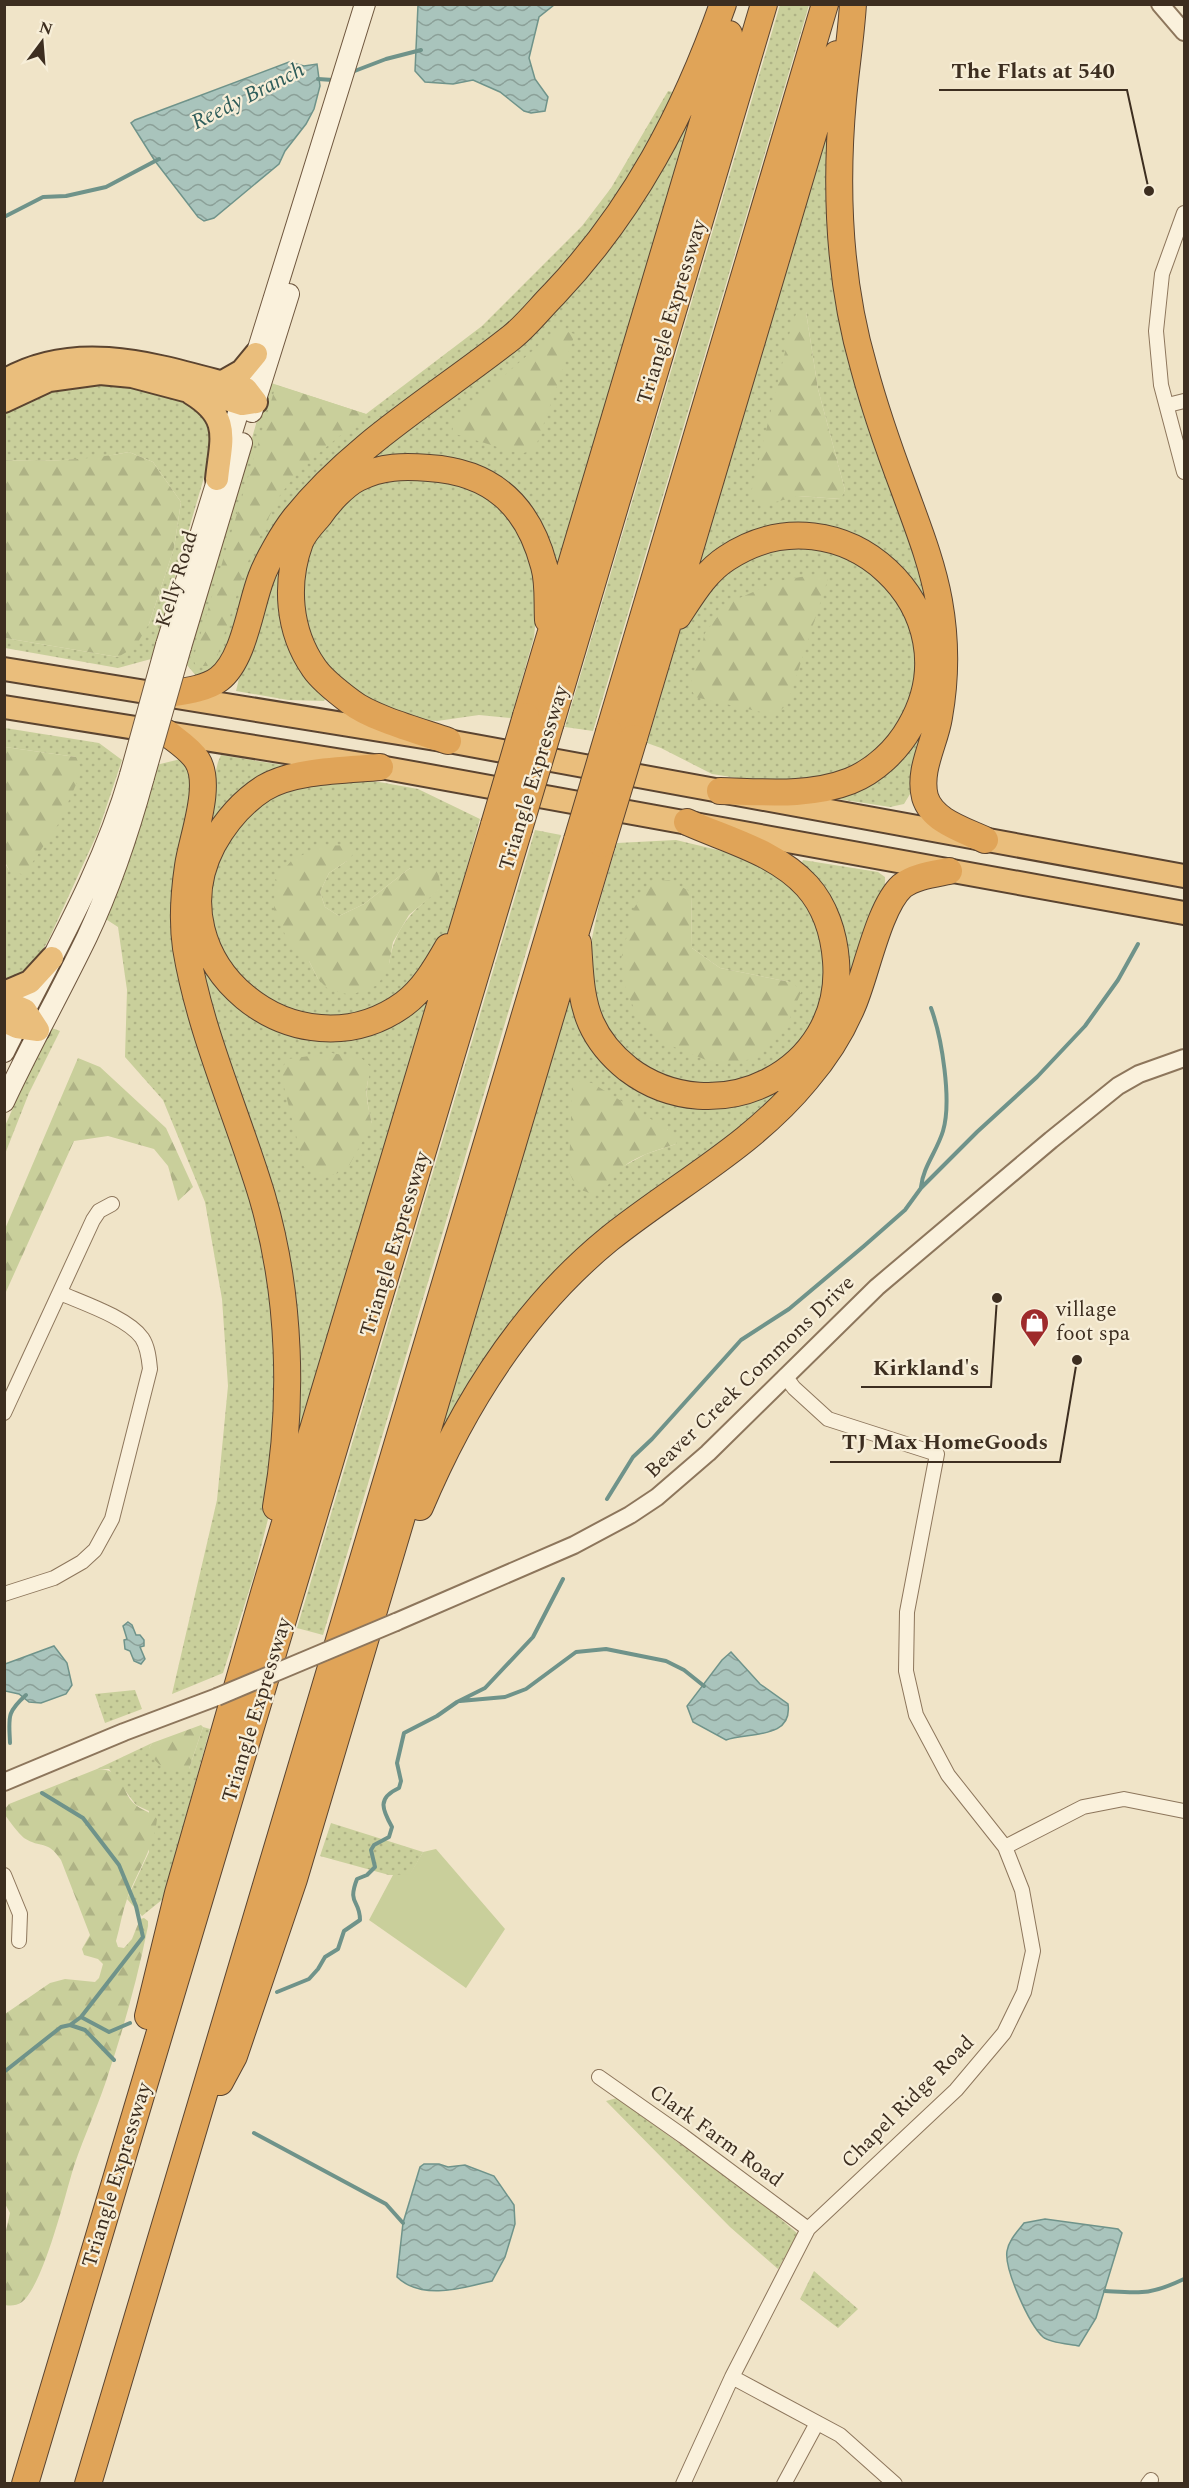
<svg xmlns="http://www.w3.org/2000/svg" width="1189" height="2488" font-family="Spectral,serif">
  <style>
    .grass { fill: url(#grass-dots); fill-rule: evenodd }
    .forest { fill: url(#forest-firs) }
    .garden { fill: #c9cf9b }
    .water { fill: url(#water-waves); stroke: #6f938a; stroke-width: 1.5 }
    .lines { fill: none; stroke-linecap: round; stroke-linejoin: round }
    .stream { stroke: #6f938a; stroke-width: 4 }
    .minor-casing { stroke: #8d765c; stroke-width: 16 }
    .tertiary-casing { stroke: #8d765c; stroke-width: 20 }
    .secondary-casing { stroke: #6f573f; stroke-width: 22 }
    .trunk-casing { stroke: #5b4430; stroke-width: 26 }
    .motorway-casing { stroke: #5b4430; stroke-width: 28 }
    .minor { stroke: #faf1dc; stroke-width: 14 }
    .tertiary { stroke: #faf1dc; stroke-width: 16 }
    .secondary { stroke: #faf1dc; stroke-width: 20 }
    .trunk { stroke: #eabe7c; stroke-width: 22 }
    .motorway { stroke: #e0a458; stroke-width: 26 }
    .tertiary-bridge-casing { stroke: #8d765c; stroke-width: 20; stroke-linecap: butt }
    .secondary-bridge-casing { stroke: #6f573f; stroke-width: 22; stroke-linecap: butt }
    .motorway-bridge-casing { stroke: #5b4430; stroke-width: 28; stroke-linecap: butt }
    .tertiary-bridge { stroke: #faf1dc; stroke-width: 16 }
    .secondary-bridge { stroke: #faf1dc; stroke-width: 20 }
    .motorway-bridge { stroke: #e0a458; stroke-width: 26 }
    .labels { text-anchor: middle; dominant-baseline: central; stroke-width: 4.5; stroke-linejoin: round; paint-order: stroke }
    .street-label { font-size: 21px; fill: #3d2e20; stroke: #f7eed8 }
    .poi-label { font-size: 21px; fill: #3d2e20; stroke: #f7eed8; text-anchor: start }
    .water-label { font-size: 22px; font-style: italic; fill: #2f5d5a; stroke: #f7eed8 }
    .leader { fill: none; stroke: #3d2e20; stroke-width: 2 }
    .callout-dot { fill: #3d2e20; stroke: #f7eed8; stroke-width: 2 }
    .callout-label { font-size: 22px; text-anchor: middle; font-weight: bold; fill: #3d2e20; stroke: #f7eed8; stroke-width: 4.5; stroke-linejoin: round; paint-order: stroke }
  </style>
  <defs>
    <pattern id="grass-dots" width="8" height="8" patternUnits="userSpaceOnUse" patternTransform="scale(1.5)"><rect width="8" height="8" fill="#c9cf9b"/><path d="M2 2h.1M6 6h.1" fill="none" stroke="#aeb285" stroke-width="1.8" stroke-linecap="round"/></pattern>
    <pattern id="forest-firs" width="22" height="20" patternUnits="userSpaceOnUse" patternTransform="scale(1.5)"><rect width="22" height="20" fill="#c9cf9b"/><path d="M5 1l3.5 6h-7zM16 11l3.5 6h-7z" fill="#aeb285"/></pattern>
    <pattern id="water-waves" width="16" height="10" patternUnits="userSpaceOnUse" patternTransform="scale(1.5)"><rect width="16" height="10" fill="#a9c4bc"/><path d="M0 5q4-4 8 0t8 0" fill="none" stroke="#8ba098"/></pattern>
  </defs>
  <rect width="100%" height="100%" fill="#f0e4c8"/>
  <path class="grass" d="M780,5H809L593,731L565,727Z
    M668,91L678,93L608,219L506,331L327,472L215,674L197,677L187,665L268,382L366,414L482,326L582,226L611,188Z
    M830,97L834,196L935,621L840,534L704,564L698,562ZM797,312H806L818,389L845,490L840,499L798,496Z
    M699,101L559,582L496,482L364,469L366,455L470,378Z
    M78,383H112L189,400L216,429L212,450L151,659L118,668L5,648V638L118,657L149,624L174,548L181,502L153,462L129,452L91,459L35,461L5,460L4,411L42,392Z
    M424,472L490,493L531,543L538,598L534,637L511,718L479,715L437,721L421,720L361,700L305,642L297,581L306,544L362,485Z
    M778,542L861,557L917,628L913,710L872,762L819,784L744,779L712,774L661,748L647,743L681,627L718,570Z
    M285,546V567L327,696L324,701L288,700L236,691L257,606Z
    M921,722L928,724L910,794L904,804L890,807L838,799V794Z
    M5,728L99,743L122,760L98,832L48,941L27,977L4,985V862L9,870L76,757L5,747Z
    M221,755L288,766L196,852L218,762Z
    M185,758L197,780L180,870L266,1245L280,1386L269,1515L254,1575L223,1673L172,1694L217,1500L228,1386L222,1299L205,1202L163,1100L125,1057L127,990L118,927L101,916L156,765Z
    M332,778L379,782L418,789L480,819L452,921L437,956L414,987L358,1018H295L243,987L209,929V869L220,842L265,794ZM321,846L347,861L329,873L320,892L325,907L339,916L364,904L410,868L440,888C412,912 395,926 389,964L318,979L309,961Z
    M535,830L561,835L323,1635L297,1628Z
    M676,840L747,857L798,884L827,934L821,1019L790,1060L715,1090L642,1072L598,1022L589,968L592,938L600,900L617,843ZM691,892L692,948L720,968L790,982L674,1047Z
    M803,860L878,872L885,877C887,907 854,969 841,999L801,866Z
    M198,940L286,1029L422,998L429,1000L294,1470V1365L206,1006ZM331,1053L371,1068C364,1088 367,1103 372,1124Z
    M568,980L639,1085L775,1086L791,1089L623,1221L445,1434L438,1432ZM667,1129L676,1144L646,1154L622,1167Z
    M49,1027L60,1031L29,1093L5,1154V1126Z
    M135,1690L142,1709L105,1723L95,1694Z
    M203,1727L210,1729L163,1899L142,1916L127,1899L149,1852V1811L136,1805L109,1769H97L152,1743L149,1748L189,1769Z
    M331,1823L423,1852L410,1875H389L320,1856Z
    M617,2098L768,2208L798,2234L778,2269L730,2227L606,2101Z
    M814,2271L858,2309L838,2328L800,2299Z"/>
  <path class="forest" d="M797,312H806L818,389L845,490L841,499L798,496L772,503H756L751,493L792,323Z
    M560,330L575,334L535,449L521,454L452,433L454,420L539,345Z
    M276,385L366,414L300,469L278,498L246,566L217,657L207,666H196L193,659Z
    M129,452L153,462L181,502L174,548L149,624L135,647L118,657L5,638V460C47,462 87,460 129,452Z
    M818,574L828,579L787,705L774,715L695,697L690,686L705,633L728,603L778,581Z
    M5,747L76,757L82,771L59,823L24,875L9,870L5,862Z
    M351,845L356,851L347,861L329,873L320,892L325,907L339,916L364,904L410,868L438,871L441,888L409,915L393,942L389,964L378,985L351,995L329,990L318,979L309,961L290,945L274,911L275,880L292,860L321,846Z
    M669,880L691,892L692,948L720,968L790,982L802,990L786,1027L754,1059L716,1064L674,1047L642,1025L626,991L621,959L634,908L651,882Z
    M331,1053L361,1058L372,1068C363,1090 367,1101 372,1124L346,1171L323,1177L304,1167L280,1071L288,1059Z
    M78,1058L100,1067L166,1128L193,1187L178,1201L168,1166L154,1149L108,1136L74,1141L5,1294V1229Z
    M578,1081L592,1083L667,1129L678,1136L676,1144C658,1150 638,1155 623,1167C608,1179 616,1185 592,1194L576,1188L569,1171L572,1089Z
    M201,1725L203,1727L189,1769L183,1772C164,1767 156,1768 149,1748L152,1743Z
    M97,1769C129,1770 118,1792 137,1806C144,1811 151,1812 157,1819C154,1848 137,1872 127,1899C122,1913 120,1927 116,1941L118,1947L124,1948L132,1939L140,1919L144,1918L148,1921V1926C138,1976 125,2024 109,2072C99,2104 85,2134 74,2166C65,2195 44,2284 22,2302C16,2306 11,2306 5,2305V2235L10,2213L4,2202L5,2014L50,1983L65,1979L95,1982L99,1978L103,1964L98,1959L84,1955L82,1949L90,1935L61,1860C47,1839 41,1849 24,1838C18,1833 10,1822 5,1815V1809L9,1804Z"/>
  <path class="garden" d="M436,1849L505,1929L466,1988L369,1920L393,1875L410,1874L423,1852Z"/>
  <path class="water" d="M418,5H554L539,17L529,58L535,79L548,97L545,111L531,113L524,111L500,92L473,80L453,84L425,82L415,71Z
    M289,62L304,66L317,64L320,86L314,109L306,124L285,151L279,164L214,218L204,221L198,217L155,161L131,123L135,120Z
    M128,1622L132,1625L136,1635H140L144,1640V1646L140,1647L145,1659L141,1664L134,1661L130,1651L125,1649L124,1640L127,1639L123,1626Z
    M54,1646L67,1663L72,1685L66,1694L41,1703L29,1702L19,1694L5,1691V1664Z
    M731,1652L760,1684L788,1704C793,1740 748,1732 726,1740L693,1722L687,1706L722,1660Z
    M424,2164H439L448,2167L465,2165L494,2176L514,2205L515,2224L505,2257L492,2281C463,2288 422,2301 397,2277L403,2223L420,2167Z
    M1045,2219L1118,2229L1122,2233L1096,2318L1079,2346C1069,2344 1050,2343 1043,2337C1029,2324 1004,2269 1007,2251C1009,2240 1017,2232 1024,2223Z"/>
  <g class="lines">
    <path class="stream" d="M352,72L386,59L421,50
      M318,79L333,80
      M4,217L43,197L66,196L106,187L159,159
      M921,1187C923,1167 937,1151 943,1131C952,1101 942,1038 931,1008
      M607,1499L633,1457L652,1439L741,1340L789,1309L864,1246L905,1210L921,1188L977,1132L1037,1077L1085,1026L1118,980L1138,944
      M460,1701L505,1697L526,1689L576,1652L606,1649L666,1661L684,1670L704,1686
      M10,1743C9,1717 6,1713 26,1695
      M42,1793L83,1818L119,1865L136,1906L143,1937L81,2017
      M277,1992L309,1979L318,1969L325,1957L338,1949L344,1931L360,1920C360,1899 347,1905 357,1879L367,1875L375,1867L371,1850L374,1845L389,1837L392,1827C382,1809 377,1798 399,1788L401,1781L397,1763L404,1733L437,1716L457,1702L485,1688L533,1637L563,1579
      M70,2025L85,2030L114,2060
      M4,2072L61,2027L70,2025L81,2017L109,2032L130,2023
      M254,2133L386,2204L403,2223
      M1105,2291C1142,2293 1150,2295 1184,2279"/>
    <defs>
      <path id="minor" d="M1184,213L1162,274L1156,331L1161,385L1184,472
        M1168,405L1184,401
        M4,1413L93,1220L99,1211L112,1204
        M4,1594L54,1578L82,1562L95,1550L112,1519L150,1369C149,1359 148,1347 142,1338C128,1318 83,1303 60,1293
        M1005,1847L1083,1807L1124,1799L1184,1811
        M4,1875L20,1914L19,1941
        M599,2077L683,2136L808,2229
        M732,2377L840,2435L895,2484
        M683,2484L732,2377L808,2229L956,2090L1004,2033L1024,1992L1033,1951L1022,1890L1005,1847L948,1775L916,1715L906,1671L907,1612L937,1454L828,1419L794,1388L785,1376
        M784,2484L817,2423
        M1148,2484L1151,2480"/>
      <path id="tertiary" d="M1160,4L1184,32
        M396,1622L574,1545L630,1515L657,1497L708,1453L877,1287L1051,1140L1118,1086L1139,1074L1184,1058
        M4,1782L124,1732L217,1697"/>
      <path id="secondary" d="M252,412L289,294
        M166,645L365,4
        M181,647L242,443
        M4,1052C50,959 101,875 130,775
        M4,1102C30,1046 60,993 87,937C111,886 129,832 144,777"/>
      <path id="trunk" d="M4,381C81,336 167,369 246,389L256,402L242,404L198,390H185L132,376L100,373L49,380L4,401
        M221,383L242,371L256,354
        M191,393C232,418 221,439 217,479
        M4,669L448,741L1184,876
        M4,707L380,767L1184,913
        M4,993L30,982L52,958
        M4,1001L25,1010L38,1030
        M4,1021L17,1027L38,1030"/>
      <path id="motorway" d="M853,4C851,36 846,67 843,99C835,188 839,282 864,368C875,409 889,449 904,489C917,525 932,562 939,601C946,640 946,678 939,717C935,743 918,770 925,797C932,821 964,830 985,840
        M678,616C692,595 705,572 727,558C841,483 978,611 910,727C897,750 875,771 850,781C809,797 763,792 720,791
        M162,695C179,692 205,690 219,679C244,660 250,607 261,578C267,561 284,532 295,518C354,444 439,395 512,337C527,325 540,308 554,294C633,211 685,112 723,4
        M526,716L729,34
        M551,722L764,4
        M609,732L825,4
        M167,733C177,741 190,749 197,760C213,785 192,838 188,866C184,893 182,921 186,948C200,1033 237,1113 262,1196C291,1295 294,1405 276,1507
        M634,738L837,54
        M448,741C422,732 371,718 351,702C339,693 322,680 314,668C288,631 285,583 300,542C304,532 313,523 319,516C328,503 344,485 358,478C382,466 404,466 429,468C492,472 528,505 544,566C549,583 547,603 548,620
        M380,767C346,770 294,770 264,788C242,802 226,821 213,844C151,962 297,1081 404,1004C423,990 436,968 448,947
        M578,943C580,970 580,998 591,1023C599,1041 613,1057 628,1069C715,1135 845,1073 836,961C834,934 825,906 807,886C776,852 727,840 687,822
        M420,1507C463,1405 522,1310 609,1239C675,1186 752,1146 806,1080C824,1059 841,1033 852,1007C866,976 878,908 902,886C915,876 934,874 949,871
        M148,2016L178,1893L264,1593L494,825
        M220,2082L234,2056L294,1879L602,844
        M25,2484L519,829
        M88,2484L577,840"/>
    </defs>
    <use href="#minor" class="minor-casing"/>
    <use href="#tertiary" class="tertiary-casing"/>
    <use href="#secondary" class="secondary-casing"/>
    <use href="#trunk" class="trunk-casing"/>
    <use href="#motorway" class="motorway-casing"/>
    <use href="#minor" class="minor"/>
    <use href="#tertiary" class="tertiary"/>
    <use href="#secondary" class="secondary"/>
    <use href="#trunk" class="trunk"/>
    <use href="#motorway" class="motorway"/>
    <defs>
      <path id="tertiary-bridge" d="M217,1697L396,1622"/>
      <path id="secondary-bridge" d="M130,775L166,645
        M144,777L181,647"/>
      <path id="motorway-bridge" d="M494,825L526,716
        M519,829L551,722
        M577,840L609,732
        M602,844L634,738"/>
    </defs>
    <use href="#tertiary-bridge" class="tertiary-bridge-casing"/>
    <use href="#secondary-bridge" class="secondary-bridge-casing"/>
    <use href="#motorway-bridge" class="motorway-bridge-casing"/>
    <use href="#tertiary-bridge" class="tertiary-bridge"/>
    <use href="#secondary-bridge" class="secondary-bridge"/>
    <use href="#motorway-bridge" class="motorway-bridge"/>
  </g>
  <defs>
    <symbol id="shop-pin" viewBox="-11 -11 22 30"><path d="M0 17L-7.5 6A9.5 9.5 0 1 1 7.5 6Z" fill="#9e2a2b" stroke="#f7eed8"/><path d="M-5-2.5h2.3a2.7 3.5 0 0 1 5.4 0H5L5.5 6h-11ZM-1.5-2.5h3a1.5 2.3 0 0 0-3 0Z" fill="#fff"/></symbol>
  </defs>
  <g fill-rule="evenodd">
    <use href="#shop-pin" x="1018" y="1306" width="33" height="45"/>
  </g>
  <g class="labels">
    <g class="street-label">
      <text transform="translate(672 312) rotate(-73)">Triangle Expressway</text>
      <text transform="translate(177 579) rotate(-73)">Kelly Road</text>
      <text transform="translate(534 778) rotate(-73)">Triangle Expressway</text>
      <text transform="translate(395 1244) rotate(-73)">Triangle Expressway</text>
      <text transform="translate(750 1377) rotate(-44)">Beaver Creek Commons Drive</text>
      <text transform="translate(257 1710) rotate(-73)">Triangle Expressway</text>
      <text transform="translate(908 2102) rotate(-45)">Chapel Ridge Road</text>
      <text transform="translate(716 2136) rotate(36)">Clark Farm Road</text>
      <text transform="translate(117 2175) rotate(-73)">Triangle Expressway</text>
    </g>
    <g class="poi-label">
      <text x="1056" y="1310">village<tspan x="1056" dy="24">foot spa</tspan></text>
    </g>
    <g class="water-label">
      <text transform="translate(248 96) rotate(-27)">Reedy Branch</text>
    </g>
  </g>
  <path class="leader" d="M1149 191L1127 90H939M997 1298L991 1387H861M1077 1360L1060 1462H830"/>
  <g class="callout-dot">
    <circle cx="1149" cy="191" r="6"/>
    <circle cx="997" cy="1298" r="6"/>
    <circle cx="1077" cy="1360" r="6"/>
  </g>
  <g class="callout-label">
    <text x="1033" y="78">The Flats at 540</text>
    <text x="926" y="1375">Kirkland's</text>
    <text x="945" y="1449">TJ Max HomeGoods</text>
  </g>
  <rect width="1189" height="2488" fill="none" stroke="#3d2e20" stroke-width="12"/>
  <g transform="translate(42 42) rotate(16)" stroke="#f7eed8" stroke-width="4.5" paint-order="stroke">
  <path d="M0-4.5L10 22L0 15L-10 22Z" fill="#3d2e20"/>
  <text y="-9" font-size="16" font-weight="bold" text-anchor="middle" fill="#3d2e20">N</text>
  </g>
</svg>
